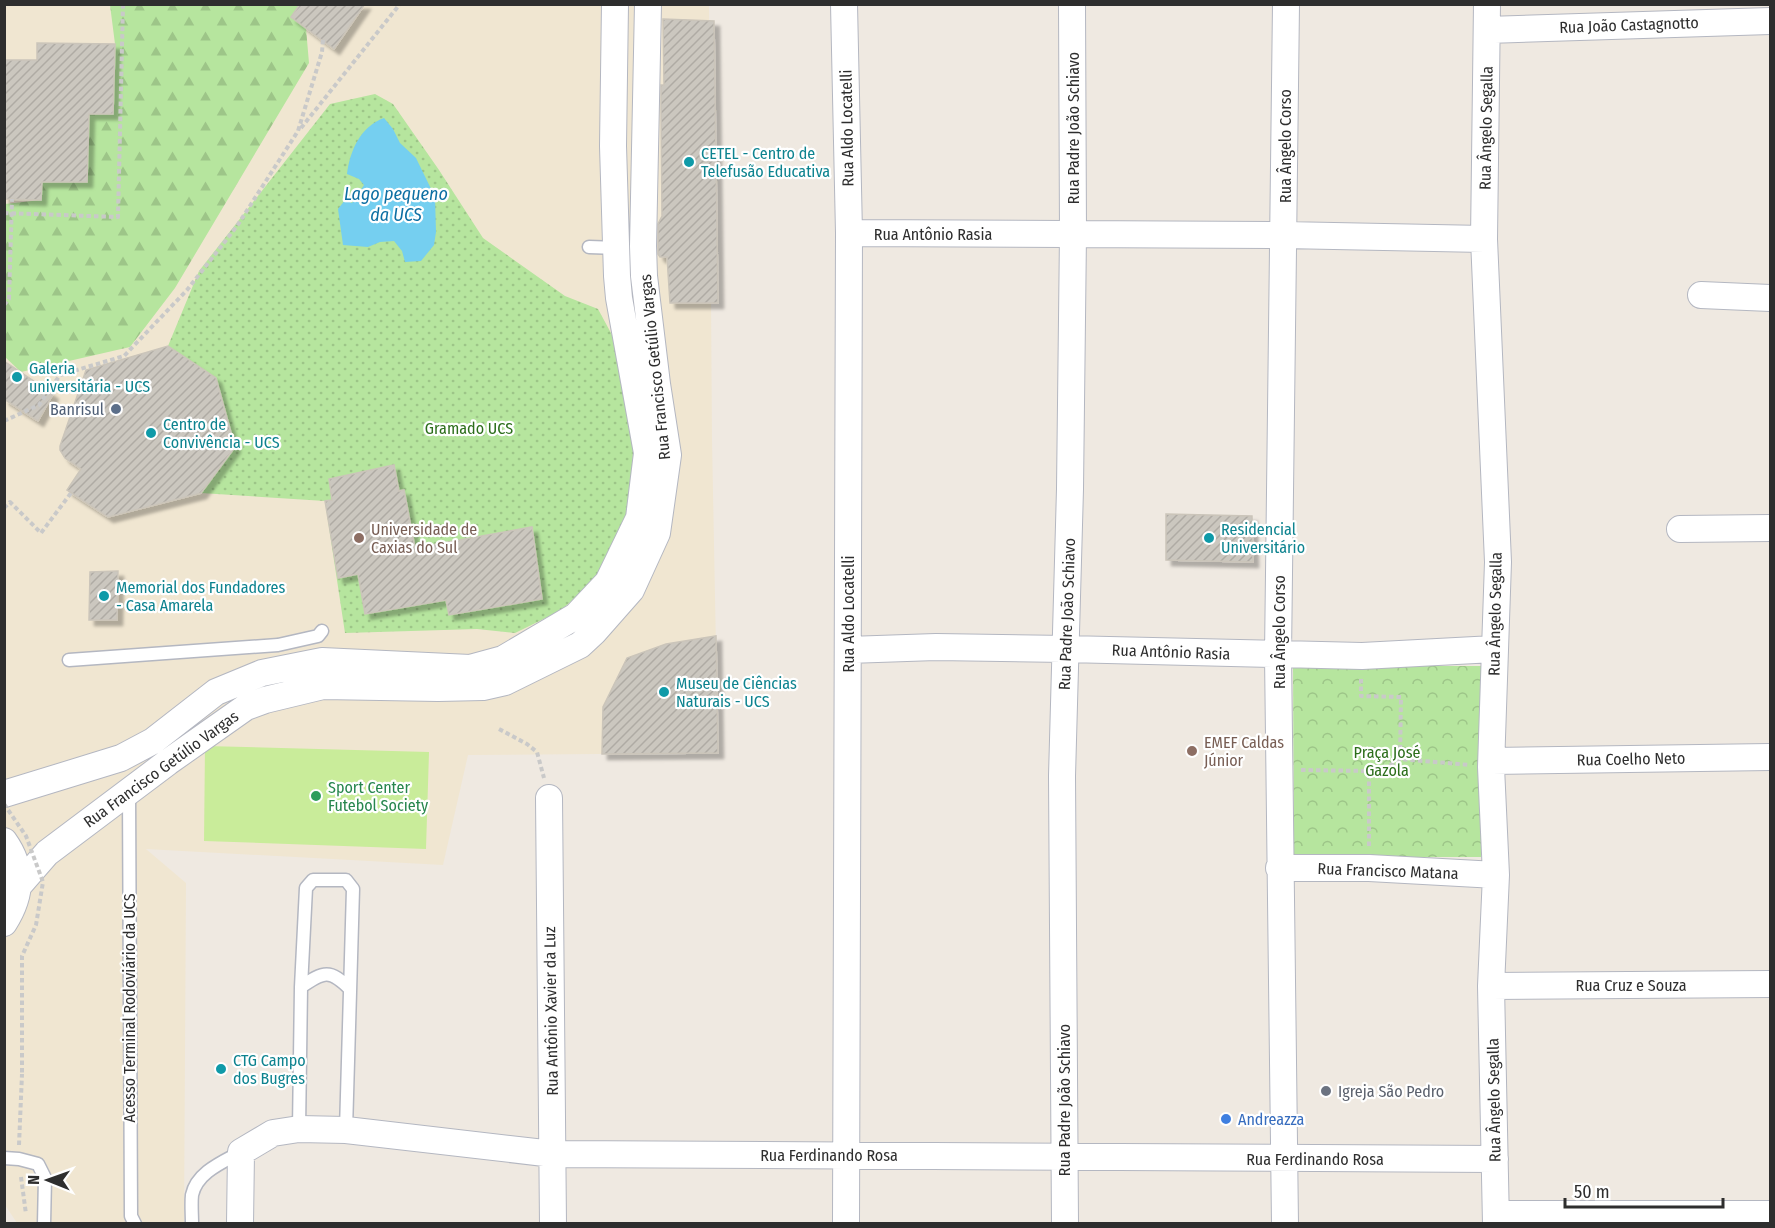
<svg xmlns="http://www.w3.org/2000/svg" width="1775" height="1228" font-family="'Fira Sans Condensed',sans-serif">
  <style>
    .education { fill: #f0e6d1 }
    .forest { fill: url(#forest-firs) }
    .park { fill: url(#park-crowns) }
    .garden { fill: url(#garden-dots) }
    .pitch { fill: #c9ec9a }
    .water { fill: #75cff0 }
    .building { fill: url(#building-hatch); stroke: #cbc5ba; stroke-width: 1.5; filter: url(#shadow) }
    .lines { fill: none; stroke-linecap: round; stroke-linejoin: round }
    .lane-casing { stroke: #b4b7c1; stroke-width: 15 }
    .street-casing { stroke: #b4b7c1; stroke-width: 28 }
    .path { stroke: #c9c9c9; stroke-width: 4; stroke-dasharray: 4.5 3; stroke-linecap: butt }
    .lane { stroke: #fff; stroke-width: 12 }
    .street { stroke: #fff; stroke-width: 26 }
    .path-bridge { stroke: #c9c9c9; stroke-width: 4; stroke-dasharray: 4.5 3; stroke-linecap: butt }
    .culture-dot { fill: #0f9aa8; stroke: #fff; stroke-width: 2 }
    .service-dot { fill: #5c6f8a; stroke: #fff; stroke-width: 2 }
    .education-dot { fill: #8d6e63; stroke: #fff; stroke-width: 2 }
    .leisure-dot { fill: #2e9e5b; stroke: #fff; stroke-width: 2 }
    .worship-dot { fill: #6b7280; stroke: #fff; stroke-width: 2 }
    .shop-dot { fill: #3f7fe0; stroke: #fff; stroke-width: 2 }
    .labels { text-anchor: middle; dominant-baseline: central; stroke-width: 4.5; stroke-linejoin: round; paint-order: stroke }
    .street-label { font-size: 16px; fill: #2e2e2e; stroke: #fff }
    .culture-label { font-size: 16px; fill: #0d838f; stroke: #fff; text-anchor: start }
    .service-label { font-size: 16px; fill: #4e5e75; stroke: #fff; text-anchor: end }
    .park-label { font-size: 16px; fill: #2c6e1b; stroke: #fff }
    .education-label { font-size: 16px; fill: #785e54; stroke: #fff; text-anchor: start }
    .leisure-label { font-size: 16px; fill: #27864d; stroke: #fff; text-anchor: start }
    .worship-label { font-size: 16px; fill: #5b616d; stroke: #fff; text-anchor: start }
    .shop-label { font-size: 16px; fill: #366cbe; stroke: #fff; text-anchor: start }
    .water-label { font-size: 18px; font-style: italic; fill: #0d6fa3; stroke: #fff }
  </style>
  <defs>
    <pattern id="forest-firs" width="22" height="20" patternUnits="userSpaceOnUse" patternTransform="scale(1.5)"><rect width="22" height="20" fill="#b6e59e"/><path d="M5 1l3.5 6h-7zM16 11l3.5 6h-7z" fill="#9dc588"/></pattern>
    <pattern id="park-crowns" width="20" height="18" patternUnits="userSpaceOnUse" patternTransform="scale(1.5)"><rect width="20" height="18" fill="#b6e59e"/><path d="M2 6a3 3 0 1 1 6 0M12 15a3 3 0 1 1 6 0" fill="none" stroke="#9dc588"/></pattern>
    <pattern id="garden-dots" width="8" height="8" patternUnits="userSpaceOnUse" patternTransform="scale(1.5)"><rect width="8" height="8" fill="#b6e59e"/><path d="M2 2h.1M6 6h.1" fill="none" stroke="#9dc588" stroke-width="1.8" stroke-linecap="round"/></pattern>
    <pattern id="building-hatch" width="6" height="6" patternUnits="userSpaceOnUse" patternTransform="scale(1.5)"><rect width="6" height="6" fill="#cbc7bf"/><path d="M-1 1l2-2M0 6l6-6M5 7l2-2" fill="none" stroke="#afaba4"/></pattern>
    <filter id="shadow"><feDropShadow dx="5.5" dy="5.5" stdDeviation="1.5" flood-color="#0004"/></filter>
  </defs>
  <rect width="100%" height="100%" fill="#efe9e1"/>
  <path class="education" d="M4,5H709L712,440L718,753L468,755L443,865L146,849L186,883L184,1223H17L5,1205Z"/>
  <path class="forest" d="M110,5H304L309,63L175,288L130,347L21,372L5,357V204L41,200L42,182H87L89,114H113L115,44Z"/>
  <path class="park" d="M1293,666H1481V857H1294Z"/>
  <path class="garden" d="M375,94L393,104L439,170L483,238L565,296L598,309L618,346L634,431L631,496L616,550L591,584L560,611L515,633L477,629L345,633L325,501L201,493L235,447L216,378L168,346L199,271L330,104Z"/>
  <path class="pitch" d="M205,746L429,752L426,849L204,841Z"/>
  <path class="water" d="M384,118L393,129L400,143L416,158L435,197L436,232L434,245L421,261L405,262L402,251L394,241L380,242L368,247L343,245L338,209L345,200L352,203L364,185L359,179L347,174C350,151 360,127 384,118Z"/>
  <path class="building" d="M300,4H365L334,49L291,17Z
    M663,19L714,21L718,303H670L667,257H660L658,254V224L662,216L661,107V85H664Z
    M37,43L115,44L113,114H89L87,182H42L41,200L4,199V60H37Z
    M168,346L216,378L235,447L201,493L108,517L67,490L81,469L65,458L60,450V446L86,370Z
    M4,361L53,394L38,421L4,399Z
    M394,465L399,491L404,490L415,548L532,527L542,599L449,615L446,600L365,614L358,574L338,578L325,501L332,500L329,479Z
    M1166,514L1252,516L1253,562L1166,560Z
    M118,571L117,620H89L90,572Z
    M716,636L718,753L602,754L603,707L627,658L666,644Z"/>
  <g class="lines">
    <defs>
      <path id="lane" d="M589,247L618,248
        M69,660L278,645L318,636L322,631
        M129,792L131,1216L135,1224
        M301,987C324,971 330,969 350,989
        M299,1129L301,987L306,888L313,880H346L353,889L346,1130
        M4,1158L19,1159L38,1164L45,1178L44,1224
        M192,1224C192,1214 191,1204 192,1195C197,1172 223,1162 241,1152"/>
      <path id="street" d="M844,4L849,233L846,1224
        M1487,4L1484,239L1498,562L1491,767L1496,875L1491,986L1496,1224
        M1487,30L1770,21
        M849,233L1284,235L1484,239
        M1701,295L1770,298
        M1680,529L1770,528
        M848,650L936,647L1066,649L1362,656L1494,649
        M1492,761L1770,757
        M4,794L121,758L153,741L216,692L262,673L322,661L470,668L503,659L576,616L608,582L639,518L647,453L619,298L617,276L613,146L615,4
        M549,798L553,1224
        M4,841C24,869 22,895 4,923
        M1279,868H1369L1496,875
        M20,884L47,853L168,762L246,707L265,700L323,686L438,688L483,687L505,682L580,645L594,632L631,590L657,533L668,455L657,384L644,276L643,246L648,4
        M1491,986L1770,984
        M1496,1214H1770
        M240,1224L241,1152L273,1133L299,1129L346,1130L553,1154L1495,1159
        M1065,1224L1062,776L1070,489L1073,234L1072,4
        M1285,1224L1278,655L1286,4"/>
    </defs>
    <use href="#lane" class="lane-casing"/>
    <use href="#street" class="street-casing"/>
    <path class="path" d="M301,128L400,4
      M4,213L118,217L123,4
      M4,305L9,299L12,199
      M4,421L39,405L60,375L124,356L187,290L237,226L298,131L322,52L323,40
      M4,508L10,502L41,533L71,493
      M1361,679V696L1401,697L1400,759
      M499,729L527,744L537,752L544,778
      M1301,770L1369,771L1384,769L1400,759L1470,765
      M1369,846V771
      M19,1145L22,1074
      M21,1177L26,1214"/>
    <use href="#lane" class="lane"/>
    <use href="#street" class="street"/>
    <path class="path-bridge" d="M4,804L26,836L43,882L36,925L22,956V1074"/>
  </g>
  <g class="culture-dot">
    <circle cx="689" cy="162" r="6"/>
    <circle cx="17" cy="377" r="6"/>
    <circle cx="151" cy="433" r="6"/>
    <circle cx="1209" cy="538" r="6"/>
    <circle cx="104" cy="596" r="6"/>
    <circle cx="664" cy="692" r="6"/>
    <circle cx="221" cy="1069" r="6"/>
  </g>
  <circle class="service-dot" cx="116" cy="409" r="6"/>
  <g class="education-dot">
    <circle cx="359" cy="538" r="6"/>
    <circle cx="1192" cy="751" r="6"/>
  </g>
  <circle class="leisure-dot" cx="316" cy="796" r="6"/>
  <circle class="worship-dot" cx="1326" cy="1091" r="6"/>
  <circle class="shop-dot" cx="1226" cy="1119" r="6"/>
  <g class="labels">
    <g class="street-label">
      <text transform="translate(1629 25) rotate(-2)">Rua João Castagnotto</text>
      <text transform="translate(847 128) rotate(-91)">Rua Aldo Locatelli</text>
      <text transform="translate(1073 128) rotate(-90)">Rua Padre João Schiavo</text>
      <text transform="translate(1486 128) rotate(-89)">Rua Ângelo Segalla</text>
      <text transform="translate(1285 146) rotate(-90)">Rua Ângelo Corso</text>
      <text x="933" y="234">Rua Antônio Rasia</text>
      <text transform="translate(655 367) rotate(-96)">Rua Francisco Getúlio Vargas</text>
      <text transform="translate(848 614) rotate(-90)">Rua Aldo Locatelli</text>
      <text transform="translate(1067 614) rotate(-88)">Rua Padre João Schiavo</text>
      <text transform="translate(1495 614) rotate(-89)">Rua Ângelo Segalla</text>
      <text transform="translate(1279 632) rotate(-90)">Rua Ângelo Corso</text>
      <text transform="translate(1171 652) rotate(2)">Rua Antônio Rasia</text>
      <text transform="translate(1631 759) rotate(-1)">Rua Coelho Neto</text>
      <text transform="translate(161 769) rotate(-36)">Rua Francisco Getúlio Vargas</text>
      <text transform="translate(1388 871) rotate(2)">Rua Francisco Matana</text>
      <text x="1631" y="985">Rua Cruz e Souza</text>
      <text transform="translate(129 1008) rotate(-90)">Acesso Terminal Rodoviário da UCS</text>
      <text transform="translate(551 1011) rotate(-91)">Rua Antônio Xavier da Luz</text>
      <text transform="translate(1064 1100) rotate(-90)">Rua Padre João Schiavo</text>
      <text transform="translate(1494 1100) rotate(-91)">Rua Ângelo Segalla</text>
      <text x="829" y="1155">Rua Ferdinando Rosa</text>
      <text x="1315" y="1159">Rua Ferdinando Rosa</text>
    </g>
    <g class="culture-label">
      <text x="701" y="153">CETEL - Centro de<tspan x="701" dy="18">Telefusão Educativa</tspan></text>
      <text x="29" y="368">Galeria<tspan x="29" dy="18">universitária - UCS</tspan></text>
      <text x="163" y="424">Centro de<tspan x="163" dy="18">Convivência - UCS</tspan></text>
      <text x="1221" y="529">Residencial<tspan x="1221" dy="18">Universitário</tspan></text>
      <text x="116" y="587">Memorial dos Fundadores<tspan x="116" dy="18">- Casa Amarela</tspan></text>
      <text x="676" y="683">Museu de Ciências<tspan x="676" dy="18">Naturais - UCS</tspan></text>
      <text x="233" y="1060">CTG Campo<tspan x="233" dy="18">dos Bugres</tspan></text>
    </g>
    <g class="service-label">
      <text x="104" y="409">Banrisul</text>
    </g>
    <g class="park-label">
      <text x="469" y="428">Gramado UCS</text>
      <text x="1387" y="752">Praça José<tspan x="1387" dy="18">Gazola</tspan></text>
    </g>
    <g class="education-label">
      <text x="371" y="529">Universidade de<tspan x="371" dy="18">Caxias do Sul</tspan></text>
      <text x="1204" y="742">EMEF Caldas<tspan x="1204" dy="18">Júnior</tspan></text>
    </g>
    <g class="leisure-label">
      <text x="328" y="787">Sport Center<tspan x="328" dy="18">Futebol Society</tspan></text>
    </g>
    <g class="worship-label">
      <text x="1338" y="1091">Igreja São Pedro</text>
    </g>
    <g class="shop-label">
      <text x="1238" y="1119">Andreazza</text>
    </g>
    <g class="water-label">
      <text x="396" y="194">Lago pequeno<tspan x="396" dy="21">da UCS</tspan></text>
    </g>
  </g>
  <rect width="1775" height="1228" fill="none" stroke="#2e2e2e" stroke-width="12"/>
  <g transform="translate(48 1180) rotate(271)" stroke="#ffffff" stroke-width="4.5" paint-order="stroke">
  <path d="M0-4.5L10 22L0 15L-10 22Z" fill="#2e2e2e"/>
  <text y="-9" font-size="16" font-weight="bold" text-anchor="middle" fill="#2e2e2e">N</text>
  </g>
  <path d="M1565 1198v9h158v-9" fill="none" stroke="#2e2e2e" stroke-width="3"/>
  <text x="1574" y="1198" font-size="18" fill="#2e2e2e" stroke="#ffffff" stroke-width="4.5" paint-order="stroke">50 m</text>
</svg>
